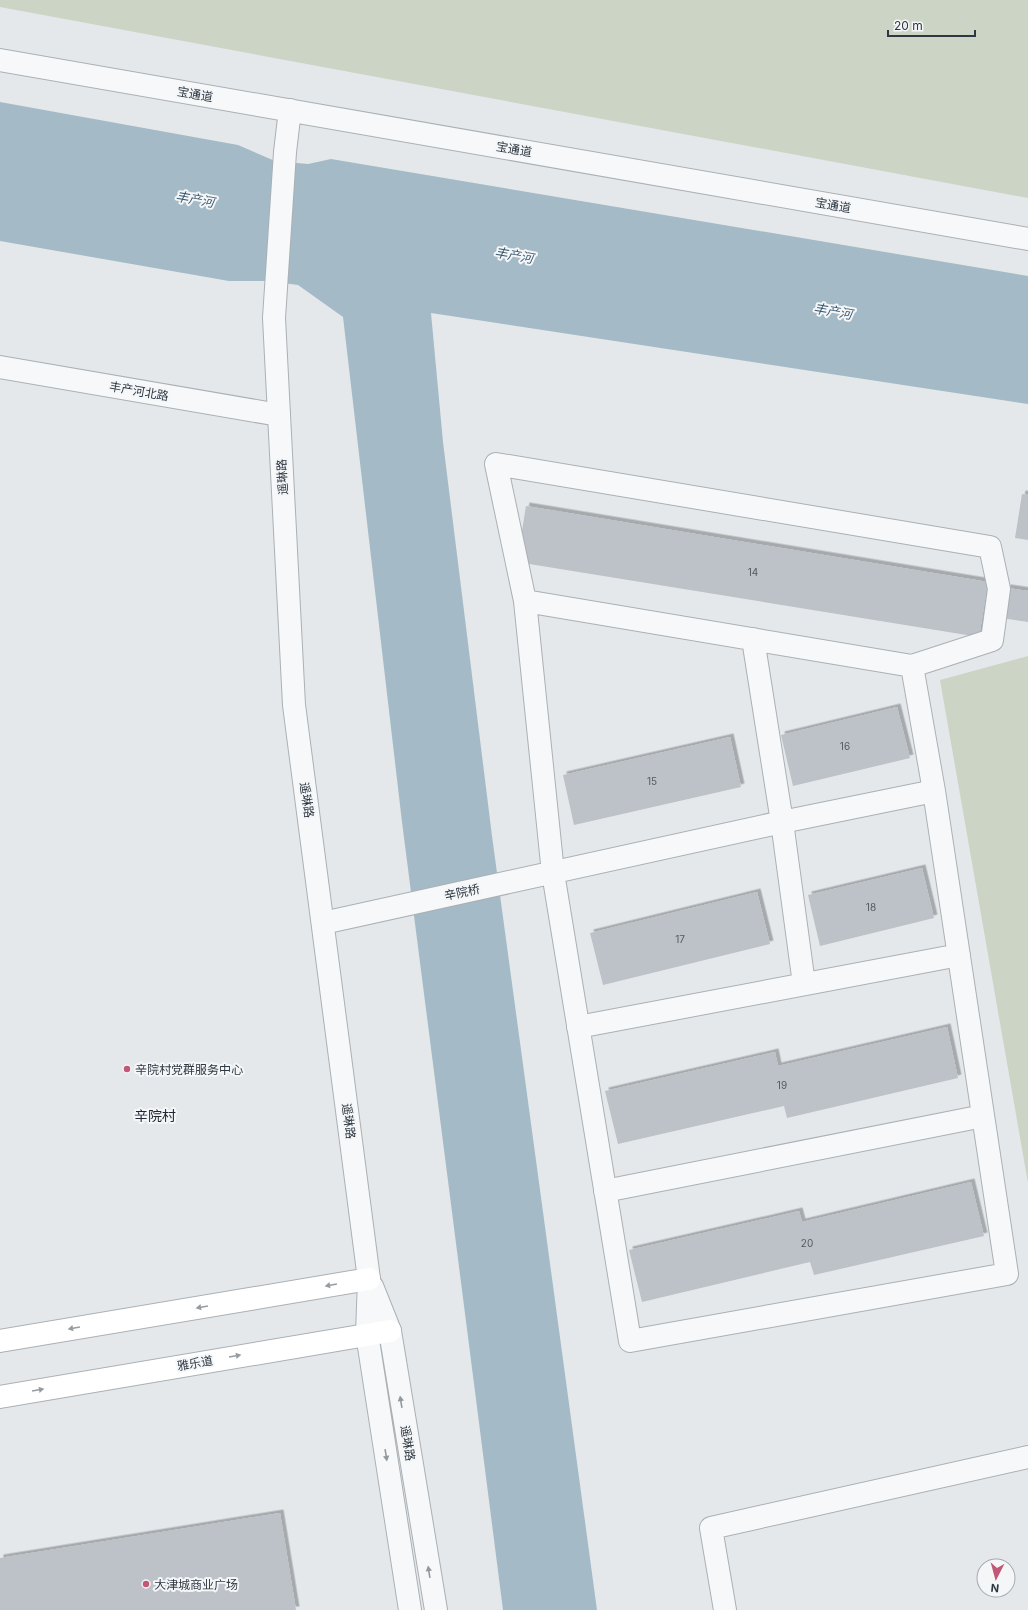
<svg xmlns="http://www.w3.org/2000/svg" width="1028" height="1610" font-family="Inter,'Noto Sans SC',sans-serif">
  <style>
    .green { fill: #ccd4c6 }
    .water { fill: #a4bac7 }
    .building { fill: #bcc2c7; filter: url(#shadow) }
    .lines { fill: none; stroke-linecap: round; stroke-linejoin: round }
    .minor-casing { stroke: #aab0b5; stroke-width: 24 }
    .tertiary-casing { stroke: #aab0b5; stroke-width: 24 }
    .secondary-casing { stroke: #aab0b5; stroke-width: 24 }
    .minor { stroke: #f7f8f9; stroke-width: 22 }
    .tertiary { stroke: #f7f8f9; stroke-width: 22 }
    .secondary { stroke: #fff; stroke-width: 22 }
    .oneway { fill: #969ca0 }
    .oneway2 { fill: #92989e }
    .poi-dot { fill: #c25877; stroke: #f4f6f8; stroke-width: 1.5 }
    .labels { text-anchor: middle; dominant-baseline: central; stroke-width: 4; stroke-linejoin: round; paint-order: stroke }
    .number-label { font-size: 10px; fill: #525a63 }
    .street-label { font-size: 12px; fill: #2e3842; stroke: #f4f6f8 }
    .poi-label { font-size: 12px; fill: #2e3842; stroke: #f4f6f8; text-anchor: start }
    .water-label { font-size: 13px; font-style: italic; fill: #3c5c72; stroke: #f4f6f8 }
    .quarter-label { font-size: 14px; fill: #202933; stroke: #f4f6f8 }
  </style>
  <defs>
    <filter id="shadow"><feDropShadow dx="3.5" dy="-3.5" stdDeviation="0" flood-color="#0004"/></filter>
  </defs>
  <rect width="100%" height="100%" fill="#e4e8eb"/>
  <path class="green" d="M0,0H1028V198L0,7Z
    M1028,656V1183L940,680Z"/>
  <path class="water" d="M0,102L238,145L275,161L308,164L331,159L1028,276V404L431,313L443,442L492,836L597,1610H503L402,822L343,317L298,285L268,281H229L0,241Z"/>
  <path class="building" d="M1022,494L1028,495V540L1015,538Z
    M526,506L988,582L979,637L517,562Z
    M1007,588L1028,591V622L1002,618Z
    M897,707L910,758L793,786L781,735Z
    M730,737L741,787L574,825L563,775Z
    M922,868L934,918L820,946L808,895Z
    M757,892L770,944L603,985L590,933Z
    M947,1027L958,1078L787,1118L784,1106L618,1144L605,1091L775,1052L778,1066Z
    M971,1182L984,1236L814,1275L810,1262L642,1302L629,1250L799,1211L802,1222Z
    M280,1513L296,1610H0V1558Z"/>
  <g class="lines">
    <defs>
      <path id="minor" d="M0,367L279,415
        M525,601L912,666L934,791L1007,1274L630,1341L553,873L525,601L496,464L990,547L999,589L992,640L912,666
        M753,639L782,822L804,984
        M323,923L782,822L934,791
        M578,1027L959,955
        M605,1191L983,1116
        M725,1610L711,1528L1028,1457"/>
      <path id="tertiary" d="M0,60L1028,239
        M290,110L285,152L274,318L294,705L369,1279L367,1334L410,1610
        M372,1286L390,1331L436,1610"/>
      <path id="secondary" d="M0,1341L369,1279
        M0,1397L390,1331"/>
    </defs>
    <use href="#minor" class="minor-casing"/>
    <use href="#tertiary" class="tertiary-casing"/>
    <use href="#secondary" class="secondary-casing"/>
    <use href="#minor" class="minor"/>
    <use href="#tertiary" class="tertiary"/>
    <use href="#secondary" class="secondary"/>
  </g>
  <defs><path id="oneway-solid" d="M-6-.8H1V-3.2L6.5 0L1 3.2V.8H-6Z"/></defs>
  <g class="oneway">
    <use href="#oneway-solid" transform="translate(331 1285) rotate(170)"/>
    <use href="#oneway-solid" transform="translate(202 1307) rotate(170)"/>
    <use href="#oneway-solid" transform="translate(74 1328) rotate(170)"/>
    <use href="#oneway-solid" transform="translate(235 1356) rotate(-10)"/>
    <use href="#oneway-solid" transform="translate(38 1390) rotate(-10)"/>
  </g>
  <g class="oneway2">
    <use href="#oneway-solid" transform="translate(401 1402) rotate(-99)"/>
    <use href="#oneway-solid" transform="translate(386 1455) rotate(81)"/>
    <use href="#oneway-solid" transform="translate(429 1572) rotate(-99)"/>
  </g>
  <g class="poi-dot">
    <circle cx="127" cy="1069" r="4"/>
    <circle cx="146" cy="1584" r="4"/>
  </g>
  <g class="labels">
    <g class="number-label">
      <text x="753" y="572">14</text>
      <text x="845" y="746">16</text>
      <text x="652" y="781">15</text>
      <text x="871" y="907">18</text>
      <text x="680" y="939">17</text>
      <text x="782" y="1085">19</text>
      <text x="807" y="1243">20</text>
    </g>
    <g class="street-label">
      <text transform="translate(195 94) rotate(10)">宝通道</text>
      <text transform="translate(514 149) rotate(10)">宝通道</text>
      <text transform="translate(833 205) rotate(10)">宝通道</text>
      <text transform="translate(139 391) rotate(10)">丰产河北路</text>
      <text transform="translate(282 477) rotate(-93)">遥琳路</text>
      <text transform="translate(307 800) rotate(82)">遥琳路</text>
      <text transform="translate(462 892) rotate(-12)">辛院桥</text>
      <text transform="translate(349 1121) rotate(83)">遥琳路</text>
      <text transform="translate(195 1363) rotate(-10)">雅乐道</text>
      <text transform="translate(408 1443) rotate(81)">遥琳路</text>
    </g>
    <g class="poi-label">
      <text x="135" y="1069">辛院村党群服务中心</text>
      <text x="154" y="1584">大津城商业广场</text>
    </g>
    <g class="water-label">
      <text transform="translate(195 199) rotate(10)">丰产河</text>
      <text transform="translate(514 255) rotate(10)">丰产河</text>
      <text transform="translate(833 311) rotate(10)">丰产河</text>
    </g>
    <g class="quarter-label">
      <text x="155" y="1115">辛院村</text>
    </g>
  </g>
  <g transform="translate(996 1578) rotate(186)"><circle r="19" fill="#f4f6f8" stroke="#a5aaaf"/>
  <path d="M0-3L7 15L0 10L-7 15Z" fill="#c25877"/>
  <text y="-6" font-size="11" font-weight="bold" text-anchor="middle" fill="#2e3842">N</text>
  </g>
  <path d="M888 30v6h87v-6" fill="none" stroke="#2e3842" stroke-width="2"/>
  <text x="894" y="30" font-size="12" fill="#2e3842" stroke="#f4f6f8" stroke-width="3" paint-order="stroke">20 m</text>
</svg>
